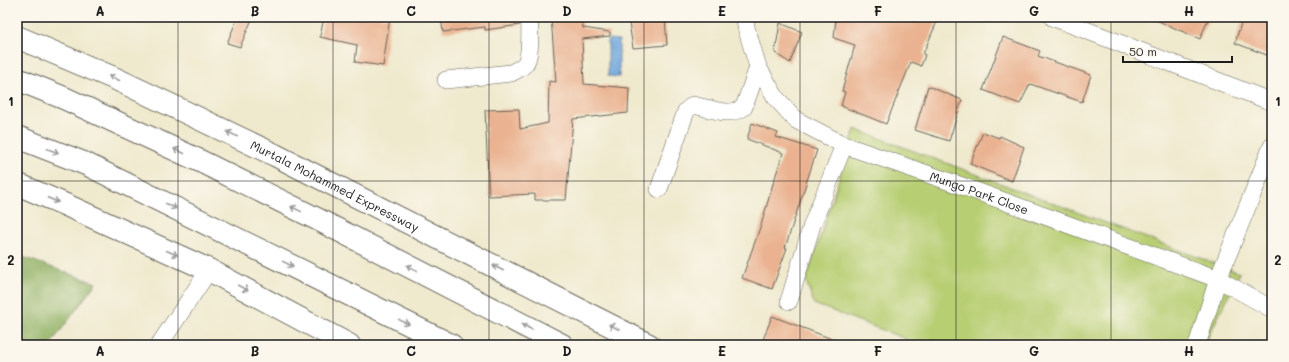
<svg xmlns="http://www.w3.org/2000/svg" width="1289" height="362" font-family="Mali,sans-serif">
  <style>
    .green { fill: #b7ce72; stroke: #6a7547 }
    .forest { fill: #91b164; stroke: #566640 }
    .water { fill: #6ea6dd; stroke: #45617c }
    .building { fill: #eab290 }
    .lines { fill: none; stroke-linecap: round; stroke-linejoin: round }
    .minor-casing { stroke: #66645a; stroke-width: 18 }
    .trunk-casing { stroke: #66645a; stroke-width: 24 }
    .motorway-casing { stroke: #66645a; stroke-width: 24 }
    .minor { stroke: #fff; stroke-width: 17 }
    .trunk { stroke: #fff; stroke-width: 22 }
    .motorway { stroke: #fff; stroke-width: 22 }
    .oneway { stroke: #999 }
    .grid { fill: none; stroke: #1c1c1c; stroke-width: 1; stroke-opacity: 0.55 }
    .labels { text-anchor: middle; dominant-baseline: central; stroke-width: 3; stroke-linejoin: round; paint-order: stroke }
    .street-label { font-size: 12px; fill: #1c1c1c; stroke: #fbf7ec }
    .neatline { fill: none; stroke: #1c1c1c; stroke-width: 1.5 }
    .grid-label { font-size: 13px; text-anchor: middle; font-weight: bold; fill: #1c1c1c }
  </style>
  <rect width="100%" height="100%" fill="#fbf7ec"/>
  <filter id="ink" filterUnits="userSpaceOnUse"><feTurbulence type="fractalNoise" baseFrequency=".025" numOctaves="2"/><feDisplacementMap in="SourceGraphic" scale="8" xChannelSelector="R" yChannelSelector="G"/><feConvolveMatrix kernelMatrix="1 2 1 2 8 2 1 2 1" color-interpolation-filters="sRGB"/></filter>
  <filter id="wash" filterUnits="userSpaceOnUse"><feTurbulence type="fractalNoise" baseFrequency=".012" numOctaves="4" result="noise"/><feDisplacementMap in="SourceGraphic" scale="16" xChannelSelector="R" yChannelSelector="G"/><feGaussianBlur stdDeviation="0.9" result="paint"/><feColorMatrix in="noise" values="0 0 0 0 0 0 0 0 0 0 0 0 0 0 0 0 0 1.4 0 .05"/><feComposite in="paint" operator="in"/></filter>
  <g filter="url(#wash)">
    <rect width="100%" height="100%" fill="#efe9cd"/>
    <path class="green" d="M855,129L1240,273L1204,345H905L906,339L814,304L806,281Z"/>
    <path class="forest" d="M17,255L96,283L50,345H17Z"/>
    <path class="water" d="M608,39L619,40V77L608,76Z"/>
    <g id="blocks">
      <path class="building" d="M238,17H253L240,47L227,43Z
        M324,17H390L383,66L355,62L357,45L320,37Z
        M441,17H520V25L485,30V27L443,32Z
        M551,17H581L583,28L610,32V36L582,39L584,84L629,88L628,113L573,119L566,200H535V194L489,196L485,110L519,109L520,129L548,123L549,81L556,82Z
        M628,17H665L667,45L633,48Z
        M836,17H939L923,54L925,55L921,66L911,62L886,124L841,106L845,92L842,91L855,45L834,38Z
        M1149,17H1209L1200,39Z
        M1243,17H1263L1272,21V57L1235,43Z
        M780,23L802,32L790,63L775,53Z
        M1003,37L1040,51L1038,56L1091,75L1082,102L1030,84L1020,104L983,90Z
        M928,86L962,100L949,141L915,130Z
        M752,123L778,133L776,137L817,150L785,248H787L772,289L742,278L762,222L772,187L783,153L747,139Z
        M983,132L999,138L1000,136L1024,147L1012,181L970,164Z
        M772,316L845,344V345H761Z"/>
    </g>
  </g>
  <g filter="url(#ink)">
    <use href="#blocks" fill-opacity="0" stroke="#66645a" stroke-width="1"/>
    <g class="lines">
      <defs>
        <g id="minor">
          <path id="s1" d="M745,17L746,27L758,67L776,98L796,120L844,145L962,186L1218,279L1272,309"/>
          <path d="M1052,17L1272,102"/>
          <path d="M446,80L511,73C516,70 521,69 525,64C532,54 529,30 530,17"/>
          <path d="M659,189L686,111L693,105C709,108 730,118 744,107L758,67"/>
          <path d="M789,301L812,225L844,145"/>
          <path d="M159,345L209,270"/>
          <path d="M1197,345L1218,279L1272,146"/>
        </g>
        <g id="trunk">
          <path id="s2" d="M17,37L116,79L275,155L649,345"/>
          <path d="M17,184L66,205L209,270L349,345"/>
        </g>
        <path id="motorway" d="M17,79L64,98L198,160L315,218L562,345
          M17,137L86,164L451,345"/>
      </defs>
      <use href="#minor" class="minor-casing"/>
      <use href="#trunk" class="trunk-casing"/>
      <use href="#motorway" class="motorway-casing"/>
      <use href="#minor" class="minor"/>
      <use href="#trunk" class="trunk"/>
      <use href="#motorway" class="motorway"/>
    </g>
    <defs><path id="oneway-shaft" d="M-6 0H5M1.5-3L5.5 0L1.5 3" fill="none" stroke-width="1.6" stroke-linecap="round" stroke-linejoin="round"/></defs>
    <g class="oneway">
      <use href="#oneway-shaft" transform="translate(114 78) rotate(-156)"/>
      <use href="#oneway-shaft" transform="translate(232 134) rotate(-154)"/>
      <use href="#oneway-shaft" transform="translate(53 151) rotate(21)"/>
      <use href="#oneway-shaft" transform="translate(179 151) rotate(-155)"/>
      <use href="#oneway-shaft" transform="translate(53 200) rotate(23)"/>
      <use href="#oneway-shaft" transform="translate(171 206) rotate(26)"/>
      <use href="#oneway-shaft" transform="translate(296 209) rotate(-154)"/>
      <use href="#oneway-shaft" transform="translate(172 253) rotate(24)"/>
      <use href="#oneway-shaft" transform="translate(288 264) rotate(26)"/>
      <use href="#oneway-shaft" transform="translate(412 268) rotate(-153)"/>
      <use href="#oneway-shaft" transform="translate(498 268) rotate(-153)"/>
      <use href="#oneway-shaft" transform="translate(243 288) rotate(28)"/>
      <use href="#oneway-shaft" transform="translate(404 322) rotate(26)"/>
      <use href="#oneway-shaft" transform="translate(527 327) rotate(-153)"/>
      <use href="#oneway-shaft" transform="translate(614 327) rotate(-152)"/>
    </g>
  </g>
  <path class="grid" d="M178,17V345M333,17V345M489,17V345M644,17V345M800,17V345M956,17V345M1111,17V345M17,181H1272"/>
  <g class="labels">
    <g class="street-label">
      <text stroke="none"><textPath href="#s2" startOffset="351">Murtala Mohammed Expressway</textPath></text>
      <text stroke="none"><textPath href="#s1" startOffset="315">Mungo Park Close</textPath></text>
    </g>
  </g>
  <rect width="1289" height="362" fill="none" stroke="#fbf7ec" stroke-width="44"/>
  <path d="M1123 56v6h109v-6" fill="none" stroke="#1c1c1c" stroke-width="2"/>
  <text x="1129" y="56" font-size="12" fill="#1c1c1c" stroke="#fbf7ec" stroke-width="3" paint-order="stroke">50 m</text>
  <rect x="22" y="22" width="1245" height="318" class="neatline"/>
  <g class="grid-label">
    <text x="100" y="16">A</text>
    <text x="255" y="16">B</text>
    <text x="411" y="16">C</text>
    <text x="567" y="16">D</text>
    <text x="722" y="16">E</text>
    <text x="878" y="16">F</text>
    <text x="1034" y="16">G</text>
    <text x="1189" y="16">H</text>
    <text x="11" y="106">1</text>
    <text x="1278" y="106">1</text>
    <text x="11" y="265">2</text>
    <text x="1278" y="265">2</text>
    <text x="100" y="356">A</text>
    <text x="255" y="356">B</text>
    <text x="411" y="356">C</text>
    <text x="567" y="356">D</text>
    <text x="722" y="356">E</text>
    <text x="878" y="356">F</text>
    <text x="1034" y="356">G</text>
    <text x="1189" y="356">H</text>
  </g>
</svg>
